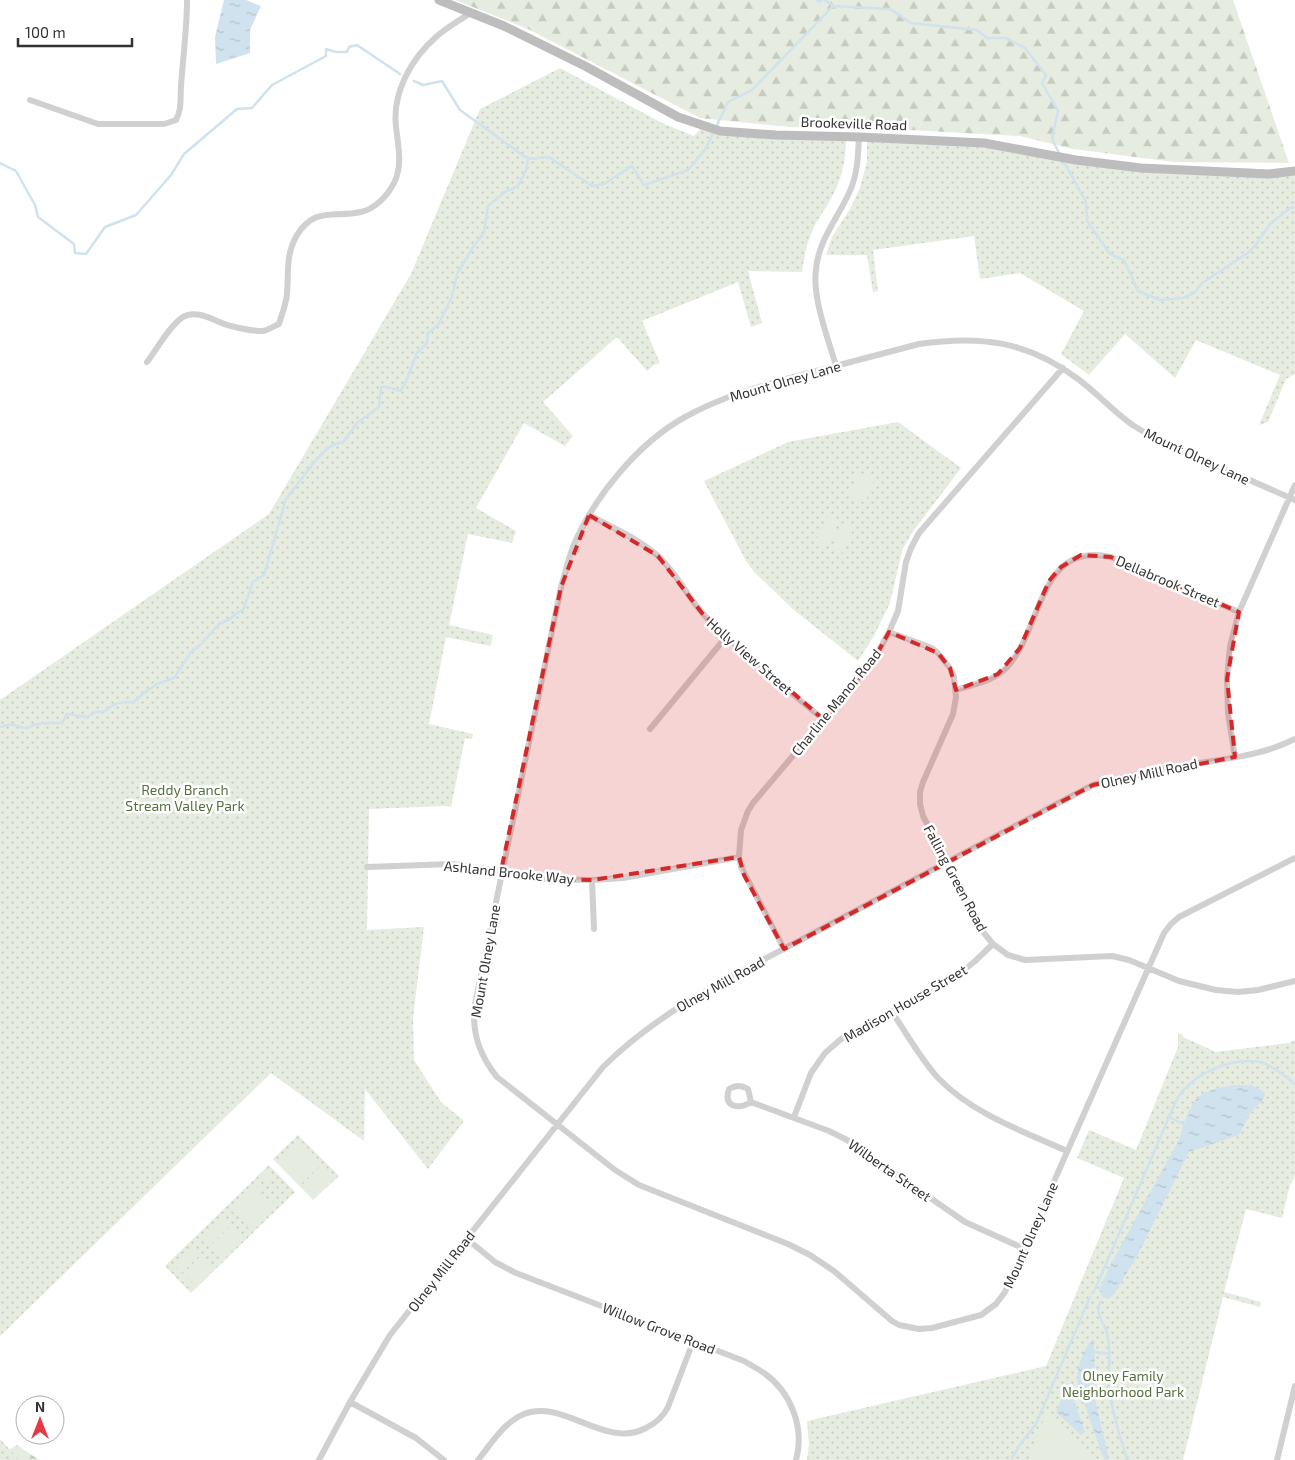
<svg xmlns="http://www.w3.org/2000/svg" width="1295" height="1460" font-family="'Exo 2',sans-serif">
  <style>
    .forest { fill: url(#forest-firs) }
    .park { fill: url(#park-dots) }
    .garden { fill: #e6ecdf }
    .water { fill: url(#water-ripples) }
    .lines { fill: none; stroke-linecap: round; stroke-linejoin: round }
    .stream { stroke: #cfe2ee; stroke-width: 2.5 }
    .street { stroke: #d0d0d0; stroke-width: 6 }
    .secondary { stroke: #bdbdbd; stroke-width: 9 }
    .marked { fill: #d62828; fill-opacity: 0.2; stroke: #d62828; stroke-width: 4; stroke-dasharray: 10 6; stroke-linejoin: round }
    .labels { text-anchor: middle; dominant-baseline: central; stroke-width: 5; stroke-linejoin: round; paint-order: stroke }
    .street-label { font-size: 14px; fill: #333; stroke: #fff }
    .park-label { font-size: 14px; fill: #56703f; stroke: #fff }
  </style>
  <defs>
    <pattern id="forest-firs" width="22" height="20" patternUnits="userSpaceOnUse" patternTransform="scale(1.25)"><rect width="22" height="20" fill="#e6ecdf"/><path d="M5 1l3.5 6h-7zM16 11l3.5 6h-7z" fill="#c6cbc0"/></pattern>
    <pattern id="park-dots" width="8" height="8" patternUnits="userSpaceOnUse" patternTransform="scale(1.25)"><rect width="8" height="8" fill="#e6ecdf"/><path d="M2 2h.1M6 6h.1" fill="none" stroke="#c6cbc0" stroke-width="1.8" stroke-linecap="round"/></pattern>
    <pattern id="water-ripples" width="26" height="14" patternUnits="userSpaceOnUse" patternTransform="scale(1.25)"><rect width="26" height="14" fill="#cfe2ee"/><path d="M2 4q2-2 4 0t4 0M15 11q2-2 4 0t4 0" fill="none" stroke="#b2c2cd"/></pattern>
  </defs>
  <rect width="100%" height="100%" fill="#fff"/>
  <path class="forest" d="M455,0H1233L1289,163L1174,162L1073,149L1020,136L910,130L789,127L700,118L528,29Z
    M17,1445L39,1460H0V1455Z"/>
  <path class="park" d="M560,68L662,123L694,136L702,127L846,138C846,162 841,183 828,204C822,214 815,223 811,234C806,246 804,259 802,272L748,271L762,323L751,327L738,282L642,321L660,363L654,365L647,371L617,337L543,402L573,436L565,446L524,423L476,508L516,531L512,543L468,534L449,625L493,635L491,646L446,637L429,724L473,734L472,739L465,738L451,807L446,806L369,809L367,930L424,927L413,1018L414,1060L441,1102L464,1121L428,1169L365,1089L364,1141L271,1073L0,1336V700L269,514L411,274L480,109Z
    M867,138L933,139L1097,165L1258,169L1262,178L1295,174V374L1286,379L1268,422L1259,425L1280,375L1196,340L1175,378L1125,334L1089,375L1061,354L1084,311L1020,273L980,279L974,236L873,250L878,291L873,292L867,255H826L832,237L850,209L860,188L867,161Z
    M898,422L961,468L911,534L902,551L890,603L874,636L858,661L794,610L754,572L746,561L704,481L788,442Z
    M1178,1033L1183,1035V1037L1216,1052L1289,1043L1295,1040V1177L1290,1185L1282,1218L1246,1209L1224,1292L1261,1302L1260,1307L1223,1297L1183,1460H807L809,1444L807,1421L1046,1366L1124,1178L1077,1158L1089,1130L1136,1150L1178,1047Z
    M298,1135L339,1176L313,1200L273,1159Z
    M269,1165L295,1192L191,1293L165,1266Z
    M0,1439L19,1460H0Z"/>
  <path class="garden" d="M858,472L875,478L865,503L849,496Z
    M827,516L839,521L828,546L816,541Z
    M842,523L854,527L843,553L832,548Z
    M299,1139L310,1151L289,1171L278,1160Z
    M311,1152L322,1164L301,1184L290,1172Z
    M324,1165L335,1177L314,1197L303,1185Z
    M266,1168L276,1177L267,1186L257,1176Z
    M258,1186L263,1191L260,1194L261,1196L242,1215L240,1213L237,1216L232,1211L235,1208L233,1206L253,1187L255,1189Z
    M269,1198L274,1203L271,1206L273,1208L254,1227L252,1225L249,1228L244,1223L247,1220L245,1218L264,1199L266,1201Z
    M223,1216L231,1225L212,1244L203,1235Z
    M234,1228L243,1237L224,1256L215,1247Z
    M193,1245L201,1254L182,1273L173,1264Z
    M204,1257L213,1266L194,1285L185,1276Z
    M1046,1413L1070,1434L1092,1460H1028Z"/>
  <path class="water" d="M224,0H246L261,6L250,30V53L216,64L215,37Z
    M1235,1085H1252L1265,1093L1264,1097L1261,1102L1250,1113L1239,1135L1189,1152L1137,1256L1114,1294L1110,1298H1103L1099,1289L1113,1260L1180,1138C1183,1124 1191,1099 1204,1093C1214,1088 1225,1087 1235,1085Z
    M1092,1340H1094L1096,1404L1109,1459L1105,1460L1103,1457L1078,1385C1076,1370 1082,1351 1092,1340Z
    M1068,1383L1085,1432L1081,1435L1056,1412Z"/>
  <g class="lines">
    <path class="stream" d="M817,0L819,2L822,0
      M825,0L833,6
      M414,81L423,85L442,81L460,110L528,159L549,157L592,186L604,184L632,166L644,185L688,170L705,150L728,102L752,90L833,6L890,9L911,23L977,30L987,38H1006L1025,48L1046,75L1042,83L1058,111L1052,139L1060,155
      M1063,160L1086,202L1087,221L1110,254L1124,260L1138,291L1160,300L1183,298L1194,293L1202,283L1248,253L1255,246L1270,224L1290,208L1295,207
      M0,163L16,171L35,205L38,217L74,244L75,253L86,254L105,227L136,215L171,175L184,154L237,109L252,108L272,85L326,56V49L336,52H347L349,47L357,45L400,74
      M0,727C14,722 15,727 28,728C37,722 50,723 62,723L67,714L87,717L96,712L105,711C115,702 121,702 134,702L144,693L157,684L174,678L191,652L201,644L219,624L230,619L237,613L243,610L253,582L264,575L286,499L316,460L329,447L344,441L357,423L379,407L381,387H388L400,391L405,384L417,353L427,343L428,333L438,325L452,297L457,274L473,247L484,233L488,206L505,192L518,186L526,170L528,159
      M1169,1117L1185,1125
      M1093,1293L1097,1285L1169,1117C1172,1110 1176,1100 1181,1093C1198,1072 1232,1057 1260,1062C1271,1064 1286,1077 1295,1084
      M1100,1302C1094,1316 1107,1324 1108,1338C1111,1354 1108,1372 1109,1388C1112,1413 1120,1436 1127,1460
      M1094,1352L1109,1354
      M1012,1458L1021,1443L1036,1424L1090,1297"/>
    <path class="street" d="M30,100L98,124H164L176,120C182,109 180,99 181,86C183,57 187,29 187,0
      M147,362C157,349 170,325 183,317C198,308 217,323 231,326C239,328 254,331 262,331C267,331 274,326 279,324C282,314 286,304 287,294C289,272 285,256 297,235C315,206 335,218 361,212C375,209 388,195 394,183C403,165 398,145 396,127C392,93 411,59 436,37C446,28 459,21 470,13
      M836,366C828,338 812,298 816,269C819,237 841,215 852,186C858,170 858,153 859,137
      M1295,500L1154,438C1147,434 1141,430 1134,426C1114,412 1098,394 1078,379C1027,341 981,335 919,344C881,354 843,364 805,374C763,385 723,396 685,417C638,443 593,498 573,547C568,560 565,574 561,587L475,1004C471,1032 480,1056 497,1077L615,1170L639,1185L788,1244L810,1255L834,1271L892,1321L899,1325L919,1329L932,1328L981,1315L996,1304L1005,1292L1164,933L1171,924L1179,917L1295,858
      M589,515C612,527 639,539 658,556C679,575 690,603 711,622C746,657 786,688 824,720
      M889,632L932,648L938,653L950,668L954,677L956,697L953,714L923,782L920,792V804L923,816L984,933L993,944L1008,955L1025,960L1112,956L1129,960L1179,981L1216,990L1238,992L1258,990L1295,981
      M956,690C975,684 995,681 1008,666C1043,627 1038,541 1111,557L1239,612
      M650,729L726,637
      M1235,757L1228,713L1227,679L1230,646L1239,612L1295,485
      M367,867L452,864L501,871L546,879L592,880L623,878L739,857
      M592,880L594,929
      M784,949L741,867L739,857L741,830L748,811L753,803L873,661L889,632L898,611L906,562L911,548L919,533L1063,368
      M892,1012C907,1034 920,1058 938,1078C973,1114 1022,1131 1067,1151
      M751,1102L748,1089C741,1085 736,1085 729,1089C723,1107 738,1110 751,1102L829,1131L847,1140L965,1222L1025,1249
      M794,1117L811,1073L825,1053L841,1039L955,977L974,962L993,944
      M467,1239L495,1262L516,1273L744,1361C751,1365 758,1369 764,1373C791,1392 805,1428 796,1460
      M350,1402L416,1438L444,1460
      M319,1460L350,1402L390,1335L603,1067C662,1008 739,973 812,934C906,884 999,834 1093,785C1124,777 1155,770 1187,765C1223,759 1262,756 1295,739
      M478,1460C491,1444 504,1422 524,1414C563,1398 606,1450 646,1428C656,1423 663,1417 668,1407L693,1342
      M1277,1460L1295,1386"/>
    <path class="secondary" d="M439,0L504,26L585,66L678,117L720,131L776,135L859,137L984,143L1076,160L1141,168L1269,174L1295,171"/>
  </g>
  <path class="marked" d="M589,515L658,556L702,613L824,720L873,661L889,632L938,653L950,668L956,690L998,674L1020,648L1049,581L1061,567L1081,555L1111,557L1239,612L1227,679L1235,757L1093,785L784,949L744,875L739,857L592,880L546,879L501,871L561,587Z"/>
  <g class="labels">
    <g class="street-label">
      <text transform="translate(854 123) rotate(2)">Brookeville Road</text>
      <text transform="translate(785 381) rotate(-16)">Mount Olney Lane</text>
      <text transform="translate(1197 456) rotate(25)">Mount Olney Lane</text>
      <text transform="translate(1168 581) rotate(23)">Dellabrook Street</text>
      <text transform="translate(750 656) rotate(41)">Holly View Street</text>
      <text transform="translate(836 702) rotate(-51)">Charline Manor Road</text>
      <text transform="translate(1149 773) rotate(-12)">Olney Mill Road</text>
      <text transform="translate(509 872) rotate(6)">Ashland Brooke Way</text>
      <text transform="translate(956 878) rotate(62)">Falling Green Road</text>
      <text transform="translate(485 961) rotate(-80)">Mount Olney Lane</text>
      <text transform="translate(720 984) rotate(-29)">Olney Mill Road</text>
      <text transform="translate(905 1003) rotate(-30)">Madison House Street</text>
      <text transform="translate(890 1170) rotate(35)">Wilberta Street</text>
      <text transform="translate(1030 1235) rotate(-66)">Mount Olney Lane</text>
      <text transform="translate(441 1271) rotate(-52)">Olney Mill Road</text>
      <text transform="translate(659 1328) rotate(21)">Willow Grove Road</text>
    </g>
    <g class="park-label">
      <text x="185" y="789">Reddy Branch<tspan x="185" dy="16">Stream Valley Park</tspan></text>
      <text x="1123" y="1375">Olney Family<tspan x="1123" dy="16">Neighborhood Park</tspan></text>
    </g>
  </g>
  <g transform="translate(40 1420)"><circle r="24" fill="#ffffff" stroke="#adadad"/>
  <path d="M0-4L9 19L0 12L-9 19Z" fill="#e63946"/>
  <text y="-8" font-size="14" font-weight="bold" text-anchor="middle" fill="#333333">N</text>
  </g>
  <path d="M18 38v8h114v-8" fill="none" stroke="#333333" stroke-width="2.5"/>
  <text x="25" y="38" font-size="15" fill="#333333" stroke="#ffffff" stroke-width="4" paint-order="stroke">100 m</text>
</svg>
